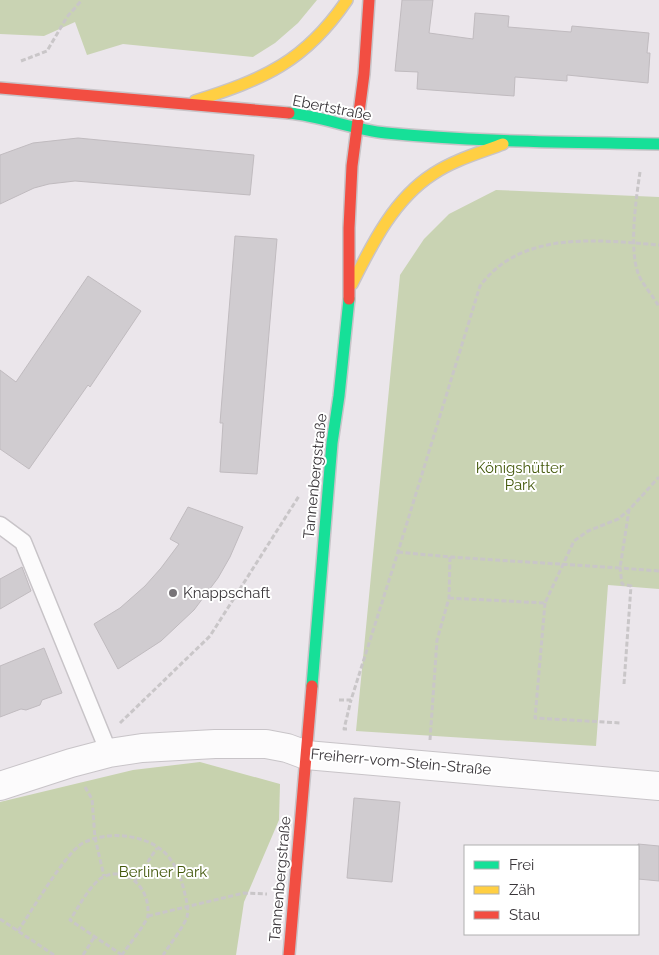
<svg xmlns="http://www.w3.org/2000/svg" width="659" height="955" font-family="Raleway,sans-serif">
  <style>
    .green { fill: #c9d3b3 }
    .forest { fill: #c7d2ae }
    .building { fill: #d0ccd0; stroke: #c0bbbf }
    .lines { fill: none; stroke-linecap: round; stroke-linejoin: round }
    .lane-casing { stroke: #c8c4c8; stroke-width: 19 }
    .street-casing { stroke: #c8c4c8; stroke-width: 30 }
    .fast-casing { stroke: #c8c4c8; stroke-width: 14 }
    .slow-casing { stroke: #c8c4c8; stroke-width: 14 }
    .jam-casing { stroke: #c8c4c8; stroke-width: 14 }
    .path { stroke: #c9c6c8; stroke-width: 3; stroke-dasharray: 5 2.5; stroke-linecap: butt }
    .lane { stroke: #fcfbfc; stroke-width: 16 }
    .street { stroke: #fcfbfc; stroke-width: 28 }
    .fast { stroke: #16e098; stroke-width: 11 }
    .slow { stroke: #ffcf43; stroke-width: 11 }
    .jam { stroke: #f24e42; stroke-width: 11 }
    .poi-dot { fill: #787478; stroke: #fff; stroke-width: 2 }
    .labels { text-anchor: middle; dominant-baseline: central; stroke-width: 4; stroke-linejoin: round; paint-order: stroke }
    .street-label { font-size: 15px; fill: #3a363a; stroke: #fff }
    .park-label { font-size: 15px; fill: #44590c; stroke: #fff }
    .poi-label { font-size: 15px; fill: #3a363a; stroke: #fff; text-anchor: start }
  </style>
  <rect width="100%" height="100%" fill="#ebe6eb"/>
  <path class="green" d="M0,0H317L298,23L275,43L253,57L123,44L87,55L75,22L44,36L0,34Z
    M496,190L659,197V589L608,585L596,746L356,731L400,275L424,239L449,214Z"/>
  <path class="forest" d="M200,762L280,784L279,820L244,902L236,955H0V802L133,770Z"/>
  <path class="building" d="M402,0H433L429,33L473,39L475,13L509,16L508,27L571,32L572,26L649,33L647,53H650L648,83L567,75V81L515,77L514,96L417,89L418,72L395,71Z
    M78,138L254,155L250,195L75,181L49,184L34,188L0,204V155L33,143Z
    M235,236L277,239L257,474L220,472L223,423H220Z
    M88,276L141,311L90,387L88,385L29,469L0,449V370L16,382Z
    M188,507L243,527L230,557L218,578L194,610L161,641L118,669L94,624L120,608L145,586L161,568L179,544L170,539Z
    M22,567L31,591L0,609V579Z
    M44,648L62,693L42,700L40,705L26,710L21,709L0,717V666Z
    M354,798L400,802L392,882L347,878Z
    M638,844L659,846V881L638,879Z"/>
  <g class="lines">
    <defs>
      <path id="lane" d="M0,525L23,542L109,753"/>
      <path id="street" d="M0,786L71,763L109,753L142,748L215,744H266L287,748L306,755L659,786"/>
      <path id="fast" d="M289,113C322,116 353,130 386,133C477,142 568,142 659,144
        M312,686L332,443L339,396L349,299"/>
      <path id="slow" d="M195,101C264,79 305,62 347,0
        M352,284C372,244 394,199 433,174C454,160 479,153 503,144"/>
      <path id="jam" d="M0,88L289,113
        M349,299V228L352,166L364,74L369,0
        M289,955L312,686"/>
    </defs>
    <use href="#lane" class="lane-casing"/>
    <use href="#street" class="street-casing"/>
    <use href="#fast" class="fast-casing"/>
    <use href="#slow" class="slow-casing"/>
    <use href="#jam" class="jam-casing"/>
    <path class="path" d="M21,61L47,51L67,17L82,0
      M640,172C636,199 629,248 638,273C643,286 653,295 659,307
      M398,552L450,557L620,568L629,510L659,477
      M449,598L545,603L574,541L588,531L618,519L629,510
      M545,603L535,718L621,723
      M624,684L631,586L622,584L620,568L659,571
      M339,700H351L398,552L480,286C521,230 598,240 659,245
      M120,723L210,636L299,496
      M347,729H344L351,700
      M430,740L437,640L449,598L450,557
      M85,787L92,799L95,838L104,876
      M135,881L157,848
      M148,916L244,893L267,894
      M0,919L54,955
      M18,931C31,912 66,852 83,843C108,830 149,834 168,856C176,866 181,878 184,890C186,899 189,908 187,917C184,926 169,946 163,955
      M83,955L95,936
      M122,955L70,920C78,908 91,883 103,877C126,866 147,886 148,909C148,910 148,915 148,916C145,925 128,946 122,955"/>
    <use href="#lane" class="lane"/>
    <use href="#street" class="street"/>
    <use href="#fast" class="fast"/>
    <use href="#slow" class="slow"/>
    <use href="#jam" class="jam"/>
  </g>
  <circle class="poi-dot" cx="173" cy="593" r="5"/>
  <g class="labels">
    <g class="street-label">
      <text transform="translate(332 108) rotate(11)">Ebertstraße</text>
      <text transform="translate(315 476) rotate(-84)">Tannenbergstraße</text>
      <text transform="translate(401 762) rotate(5)">Freiherr-vom-Stein-Straße</text>
      <text transform="translate(280 879) rotate(-85)">Tannenbergstraße</text>
    </g>
    <g class="park-label">
      <text x="520" y="468">Königshütter<tspan x="520" dy="17">Park</tspan></text>
      <text x="163" y="872">Berliner Park</text>
    </g>
    <g class="poi-label">
      <text x="183" y="593">Knappschaft</text>
    </g>
  </g>
  <rect x="464" y="845" width="175" height="90" fill="#ffffff" stroke="#b0afb0"/>
  <rect x="474" y="861" width="25" height="8" fill="#16e098" stroke="#b0afb0"/>
  <text x="509" y="870" font-size="15" fill="#3a363a">Frei</text>
  <rect x="474" y="886" width="25" height="8" fill="#ffcf43" stroke="#b0afb0"/>
  <text x="509" y="895" font-size="15" fill="#3a363a">Zäh</text>
  <rect x="474" y="911" width="25" height="8" fill="#f24e42" stroke="#b0afb0"/>
  <text x="509" y="920" font-size="15" fill="#3a363a">Stau</text>
</svg>
